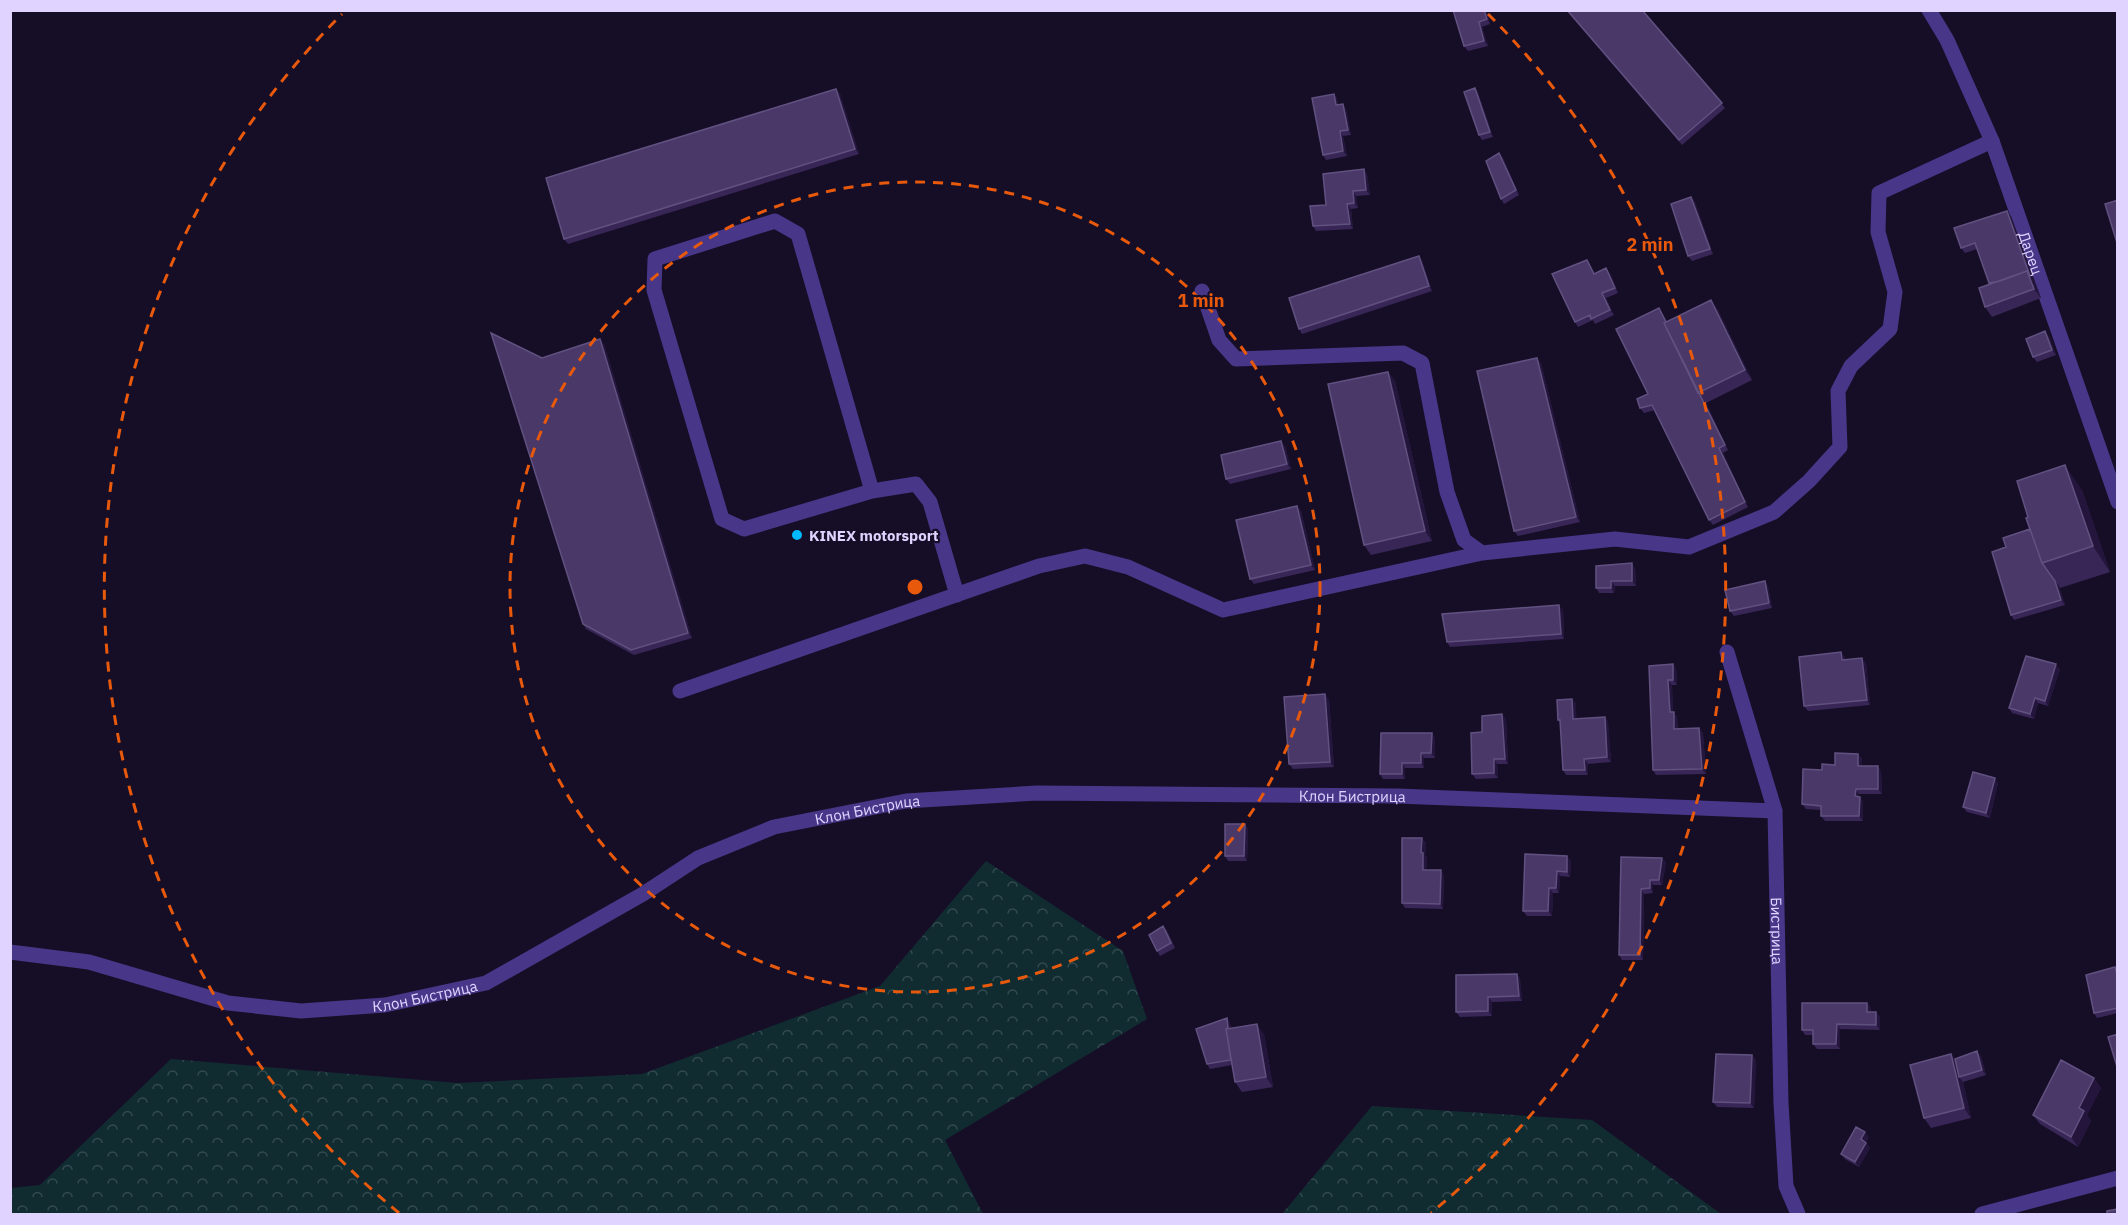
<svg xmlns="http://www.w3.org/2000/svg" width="2128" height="1225" font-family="'IBM Plex Sans',sans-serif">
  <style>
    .forest { fill: url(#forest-crowns) }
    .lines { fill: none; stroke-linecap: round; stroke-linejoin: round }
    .service { stroke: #483688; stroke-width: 15 }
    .minor { stroke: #483688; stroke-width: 15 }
    .wall { fill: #382656 }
    .shaded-wall { fill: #23153b }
    .building { fill: #4a3968; stroke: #615180; stroke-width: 1.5 }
    .ring { fill: none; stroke: #e8590c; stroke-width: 3; stroke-dasharray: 10 8 }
    .poi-dot { fill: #00b9fe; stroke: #160e27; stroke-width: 2 }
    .labels { text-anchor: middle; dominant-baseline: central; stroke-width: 4.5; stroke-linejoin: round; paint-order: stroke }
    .street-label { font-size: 15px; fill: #e0d3ff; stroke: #160e27 }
    .poi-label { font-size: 15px; font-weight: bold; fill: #e0d3ff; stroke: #160e27; text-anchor: start }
    .centre { fill: #e8590c; stroke: #160e27; stroke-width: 3 }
    .ring-label { font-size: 18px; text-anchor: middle; font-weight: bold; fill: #e8590c; stroke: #160e27; stroke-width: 4.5; stroke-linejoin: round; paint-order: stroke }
  </style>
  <defs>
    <pattern id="forest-crowns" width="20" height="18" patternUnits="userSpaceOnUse" patternTransform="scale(1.5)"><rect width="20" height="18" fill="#102c31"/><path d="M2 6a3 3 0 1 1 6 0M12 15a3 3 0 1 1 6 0" fill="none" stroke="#324a50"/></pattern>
  </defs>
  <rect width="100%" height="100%" fill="#160e27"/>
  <path class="forest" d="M986,861L1123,951L1147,1019L945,1140L983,1214H11V1188L40,1185L171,1059L458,1083L642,1074L880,986Z
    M1372,1106L1592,1120L1721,1214H1282Z"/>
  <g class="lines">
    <path class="service" d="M1202,291L1219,340L1236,359L1403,353L1422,363L1447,492L1464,540L1482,553L1615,539L1689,547L1774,512L1809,481L1840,447L1838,391L1851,366L1890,329L1895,292L1878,232L1879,193L1992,141
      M872,491L798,234L775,221L655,259L654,290L722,519L744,529L872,491L916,484L930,502L957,595
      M680,691L1039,566L1085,556L1128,567L1223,610L1482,553"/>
    <g class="minor">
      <path id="s1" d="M1929,10L1947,40L1992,141L2118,502"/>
      <path id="s2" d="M1727,652L1775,811L1781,1103L1786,1186L1798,1214"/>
      <path id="s3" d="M10,952L89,962L228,1003L301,1011L385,1005L486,983L643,894L698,858L774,827L906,801L1037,793L1397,796L1775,811"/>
      <path d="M1982,1214L2118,1178"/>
    </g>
  </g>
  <path class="wall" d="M1453,10H1486L1490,24L1482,27L1488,46L1468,51L1464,46Z
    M1566,10H1642L1725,108L1682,145Z
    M1475,88L1478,93L1493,137L1482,140L1479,135Z
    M836,89L840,94L859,154L568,244L564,239Z
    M1334,94L1337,99L1338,104L1346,109L1351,135L1343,136L1347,156L1326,160L1323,155Z
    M1499,153L1503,158L1519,195L1504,204L1501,199Z
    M1364,169L1367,174L1370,195L1356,196L1358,208L1351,209L1353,229L1316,231L1313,226L1326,205Z
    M1691,197L1695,202L1713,254L1692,261L1688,256Z
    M2011,216L2041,298L1992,317L1985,307L1990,284L1977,249L1965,253L1961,248Z
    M1419,256L1422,261L1432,291L1302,334L1299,329Z
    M1590,265L1595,274L1610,273L1618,293L1606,298L1614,315L1595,324L1593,320L1578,327L1575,322Z
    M1659,308L1667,322L1718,310L1752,380L1706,403L1728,450L1723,453L1748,507L1713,525L1709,520L1655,410L1644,413L1640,408L1648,394Z
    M2049,336L2056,355L2037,362L2033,357Z
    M604,344L692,638L634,655L586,629L583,624L542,358Z
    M1541,363L1580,522L1518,536L1514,531Z
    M1388,372L1395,381L1432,541L1371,555L1364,545Z
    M1285,446L1291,469L1230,484L1226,479Z
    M2082,490L2110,572L2060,588L2059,586L2065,605L2014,620L2011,615L2006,547Z
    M1297,506L1301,511L1315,570L1254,584L1250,579Z
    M1635,568L1636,586H1615L1614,593H1599L1596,588Z
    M1768,586L1772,608L1734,616L1730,611Z
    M1563,610L1564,639L1450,647L1447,642Z
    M1841,652L1845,657V660L1866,663L1870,705L1808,711L1804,706Z
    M1673,664L1676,669L1677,685H1672L1673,712L1677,717L1678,729L1699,728L1703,733L1706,774L1656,775L1653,770L1649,666Z
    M2060,669L2048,706L2038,703L2034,719L2012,713L2009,708Z
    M1329,699L1334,767L1293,769L1289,764Z
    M1572,699L1576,704V719L1605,717L1608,722L1611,762L1588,764V775H1566L1563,770L1561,723L1558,720Z
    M1506,719L1508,764H1497L1498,778L1476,779L1472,774L1482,732Z
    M1435,738V758H1424V768H1405V779H1383L1380,774Z
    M1858,754L1862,759V766L1881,771L1882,794H1859V796L1863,802V821H1825L1821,816V810L1806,809L1802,804L1822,770L1835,765Z
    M1998,783L1990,818L1967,812L1963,807Z
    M1245,824L1248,829L1247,861H1228L1225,856Z
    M1422,838L1426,843L1425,856L1427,858L1426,870L1444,875L1443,909L1405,908L1402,903Z
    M1567,856L1571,861L1570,877L1560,876L1559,893H1553L1552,916H1527L1523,911Z
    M1621,857L1666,862L1662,885H1653V893L1644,894L1643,960H1622L1619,955Z
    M1163,926L1167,931L1175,948L1160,956L1157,951Z
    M2115,967L2118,970V1013L2097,1018L2094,1013Z
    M1517,974L1520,979L1522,1001L1492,1002V1016L1460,1017L1456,1012Z
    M1867,1003L1871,1008L1870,1012H1876L1880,1017V1030L1840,1029V1049H1817L1813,1044V1035H1805L1802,1030Z
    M1227,1018L1230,1023L1231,1028L1264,1034L1273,1087L1242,1092L1235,1082L1232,1065L1210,1069L1207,1064Z
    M1951,1054L1955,1059L1981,1056L1986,1075L1963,1082L1971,1118L1931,1128L1924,1118Z
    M1752,1055L1756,1060L1754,1108L1717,1107L1713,1102Z
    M2094,1078L2101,1088L2087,1115L2091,1121L2078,1147L2040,1124L2033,1115Z
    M1869,1137L1866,1142L1870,1148L1859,1167L1845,1159L1841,1154Z"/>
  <path class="shaded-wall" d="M1484,10H1486L1490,24L1487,19Z
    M1479,22L1482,27L1488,46L1484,41Z
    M1475,88L1478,93L1493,137L1490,132Z
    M836,89L840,94L859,154L855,149Z
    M1334,94L1337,99L1339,110L1336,105Z
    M1343,104L1346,109L1351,135L1348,130Z
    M1340,131L1343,136L1347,156L1343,151Z
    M1499,153L1503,158L1519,195L1516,190Z
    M1364,169L1367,174L1370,195L1366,190Z
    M1353,191L1356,196L1358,208L1354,203Z
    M1691,197L1695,202L1713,254L1710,249Z
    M1347,204L1351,209L1353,229L1350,224Z
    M2007,211L2011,216L2041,298L2034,289L2027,271Z
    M1419,256L1422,261L1432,291L1429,286Z
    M1606,268L1610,273L1618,293L1615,288Z
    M1602,293L1606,298L1614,315L1610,310Z
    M1711,300L1718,310L1752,380L1745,370Z
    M2045,331L2049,336L2056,355L2052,350Z
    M600,339L604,344L692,638L688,633Z
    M1537,358L1541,363L1580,522L1576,517Z
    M1388,372L1395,381L1432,541L1425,531Z
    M1703,400L1706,403L1728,450L1725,445Z
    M1281,441L1285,446L1291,469L1287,464Z
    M1719,448L1723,453L1748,507L1745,502Z
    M2065,465L2082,490L2110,572L2093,546Z
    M1297,506L1301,511L1315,570L1311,565Z
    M1632,563L1635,568L1636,586L1632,581Z
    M1611,581L1615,586L1614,593L1611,588Z
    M1765,581L1768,586L1772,608L1769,603Z
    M2055,581L2059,586L2065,605L2061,600Z
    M1559,605L1563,610L1564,639L1561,634Z
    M1841,652L1845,657L1846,665L1842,660Z
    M1862,658L1866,663L1870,705L1867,700Z
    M1673,664L1676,669L1677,685L1673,680Z
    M2056,664L2060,669L2048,706L2045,701Z
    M1668,680L1672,685L1673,717L1670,712Z
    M1325,694L1329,699L1334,767L1330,762Z
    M2035,698L2038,703L2034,719L2030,714Z
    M1572,699L1576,704L1577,724L1573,719Z
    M1674,712L1677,717L1678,734L1674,729Z
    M1502,714L1506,719L1508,764L1505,759Z
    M1605,717L1608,722L1611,762L1607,757Z
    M1699,728L1703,733L1706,774L1702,769Z
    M1432,733L1435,738V758L1431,753Z
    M1421,753L1424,758V768L1421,763Z
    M1858,754L1862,759V771L1858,766Z
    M1494,759L1497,764L1498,778L1494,773Z
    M1584,759L1588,764V775L1585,770Z
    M1402,763L1405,768V779L1402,774Z
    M1878,766L1881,771L1882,794L1878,789Z
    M1995,778L1998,783L1990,818L1986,813Z
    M1856,789L1859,794V801L1855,796Z
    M1860,797L1863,802V821L1859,816Z
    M1245,824L1248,829L1247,861L1244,856Z
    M1422,838L1426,843L1425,856L1427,858L1426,875L1423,870L1421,852Z
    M1567,856L1571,861L1570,877L1567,872Z
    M1662,858L1666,862L1662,885L1659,880Z
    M1441,870L1444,875L1443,909L1440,904Z
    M1557,871L1560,876L1559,893L1556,888Z
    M1650,880L1653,885V893L1650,888Z
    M1549,888L1553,893L1552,916L1548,911Z
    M1641,889L1644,894L1643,960L1640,955Z
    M1517,974L1520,979L1522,1001L1519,996Z
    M1488,997L1492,1002V1016L1488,1011Z
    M1867,1003L1871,1008L1870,1017L1867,1012Z
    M1876,1012L1880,1017V1030L1876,1025Z
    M1227,1018L1230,1023L1237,1064L1234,1059Z
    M1257,1024L1264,1034L1273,1087L1266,1077Z
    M1837,1024L1840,1029V1049L1836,1044Z
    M1977,1051L1981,1056L1986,1075L1982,1070Z
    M1951,1054L1958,1064L1959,1077L1963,1082L1971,1118L1964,1108Z
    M1752,1055L1756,1060L1754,1108L1750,1103Z
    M2094,1078L2101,1088L2087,1115L2091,1121L2078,1147L2071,1137L2079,1108Z
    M1865,1132L1869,1137L1865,1144L1861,1139Z
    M1866,1143L1870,1148L1859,1167L1855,1162Z"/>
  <path class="building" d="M1453,10H1484L1487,19L1479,22L1484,41L1464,46Z
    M1567,10H1642L1722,103L1679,140Z
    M1475,88L1490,132L1479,135L1464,92Z
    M836,89L855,149L564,239L546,178Z
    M1334,94L1336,105L1343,104L1348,130L1340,131L1343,151L1323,155L1312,98Z
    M1499,153L1516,190L1501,199L1486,161Z
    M1364,169L1366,190L1353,191L1354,203L1347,204L1350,224L1313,226L1310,206L1326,205L1323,174Z
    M1691,197L1710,249L1688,256L1671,204Z
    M2118,200V246L2105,204Z
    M2007,211L2030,276L2027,271L2000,281L1989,283L1975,243L1961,248L1954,228Z
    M1419,256L1429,286L1299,329L1289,298Z
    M1587,260L1594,274L1606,268L1615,288L1602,293L1610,310L1591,319L1590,315L1575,322L1552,274Z
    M2027,271L2034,289L1985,307L1979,288Z
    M1711,300L1745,370L1698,393L1664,323Z
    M1659,308L1666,322L1664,323L1725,445L1719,448L1745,502L1709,520L1652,405L1640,408L1637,399L1648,394L1616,329Z
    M2045,331L2052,350L2033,357L2026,339Z
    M491,333L542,358L600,339L688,633L631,650L583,624Z
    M1537,358L1576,517L1514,531L1477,371Z
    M1388,372L1425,531L1364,545L1328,384Z
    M1281,441L1287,464L1226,479L1221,455Z
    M2065,465L2093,546L2042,563L2026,518L2028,517L2017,481Z
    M1297,506L1311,565L1250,579L1236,520Z
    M2030,529L2042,563L2055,581L2061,600L2011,615L1992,552L2006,547L2003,538Z
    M1632,563V581H1611V588H1596V566Z
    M1765,581L1769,603L1730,611L1725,590Z
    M1559,605L1561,634L1447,642L1442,614Z
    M1841,652L1842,660L1862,658L1867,700L1804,706L1799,657Z
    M2026,656L2056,664L2045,701L2035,698L2030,714L2009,708Z
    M1673,664V680H1668L1670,712H1674V729L1699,728L1702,769L1653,770L1649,666Z
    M1325,694L1330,762L1289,764L1284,697Z
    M1572,699L1573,719L1605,717L1607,757L1584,759L1585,770H1563L1560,720H1558L1557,700Z
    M1502,714L1505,759H1494V773L1472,774L1471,733L1482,732V716Z
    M1381,733H1432L1431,753H1421V763H1402V774H1380Z
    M1835,753L1858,754V766H1878V789H1856L1855,796L1860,797L1859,816H1821V806L1802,804L1803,769L1822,770V764L1835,765Z
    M1973,772L1995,778L1986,813L1963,807Z
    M1225,824H1245L1244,856H1225Z
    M1402,838H1422L1421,852L1423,853V870H1441L1440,904L1402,903Z
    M1525,854L1567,856V872L1557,871L1556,888H1549L1548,911H1523Z
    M1621,857L1662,858L1659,880H1650V888L1641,889L1640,955H1619Z
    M1163,926L1171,943L1157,951L1149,935Z
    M2115,967L2118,977V1008L2094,1013L2086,975Z
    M1517,974L1519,996L1488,997V1011L1456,1012V975Z
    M1802,1003H1867V1012H1876V1025L1837,1024L1836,1044H1813V1030H1802Z
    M1227,1018L1228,1028L1226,1029L1231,1060L1207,1064L1196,1029Z
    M1257,1024L1266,1077L1235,1082L1226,1029Z
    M2118,1034V1070L2108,1037Z
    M1977,1051L1982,1070L1959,1077L1955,1059Z
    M1716,1054L1752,1055L1750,1103L1713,1102Z
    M1951,1054L1964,1108L1924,1118L1910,1065Z
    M2061,1060L2094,1078L2079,1108L2084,1111L2071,1137L2033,1115Z
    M1856,1127L1865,1132L1861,1139L1866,1143L1855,1162L1841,1154Z
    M2118,1209V1215H2105L2107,1214V1211Z"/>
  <g class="ring">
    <circle cx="915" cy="587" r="405"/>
    <path d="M399 1213A811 811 0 0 1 342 14M1488 14A811 811 0 0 1 1431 1213"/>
  </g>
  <circle class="poi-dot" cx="797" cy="535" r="6"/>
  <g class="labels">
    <g class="street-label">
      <text stroke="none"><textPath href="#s1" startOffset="264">Дарец</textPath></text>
      <text stroke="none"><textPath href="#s3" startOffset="1395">Клон Бистрица</textPath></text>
      <text stroke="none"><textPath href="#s3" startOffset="909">Клон Бистрица</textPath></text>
      <text stroke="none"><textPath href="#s2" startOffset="286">Бистрица</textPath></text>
      <text stroke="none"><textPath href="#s3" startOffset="423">Клон Бистрица</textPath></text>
    </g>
    <g class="poi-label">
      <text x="809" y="535">KINEX motorsport</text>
    </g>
  </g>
  <circle cx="915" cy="587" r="9" class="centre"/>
  <g class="ring-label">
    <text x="1650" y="251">2 min</text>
    <text x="1201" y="307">1 min</text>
  </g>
  <rect width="2128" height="1225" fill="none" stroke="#e0d3ff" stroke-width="24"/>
</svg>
